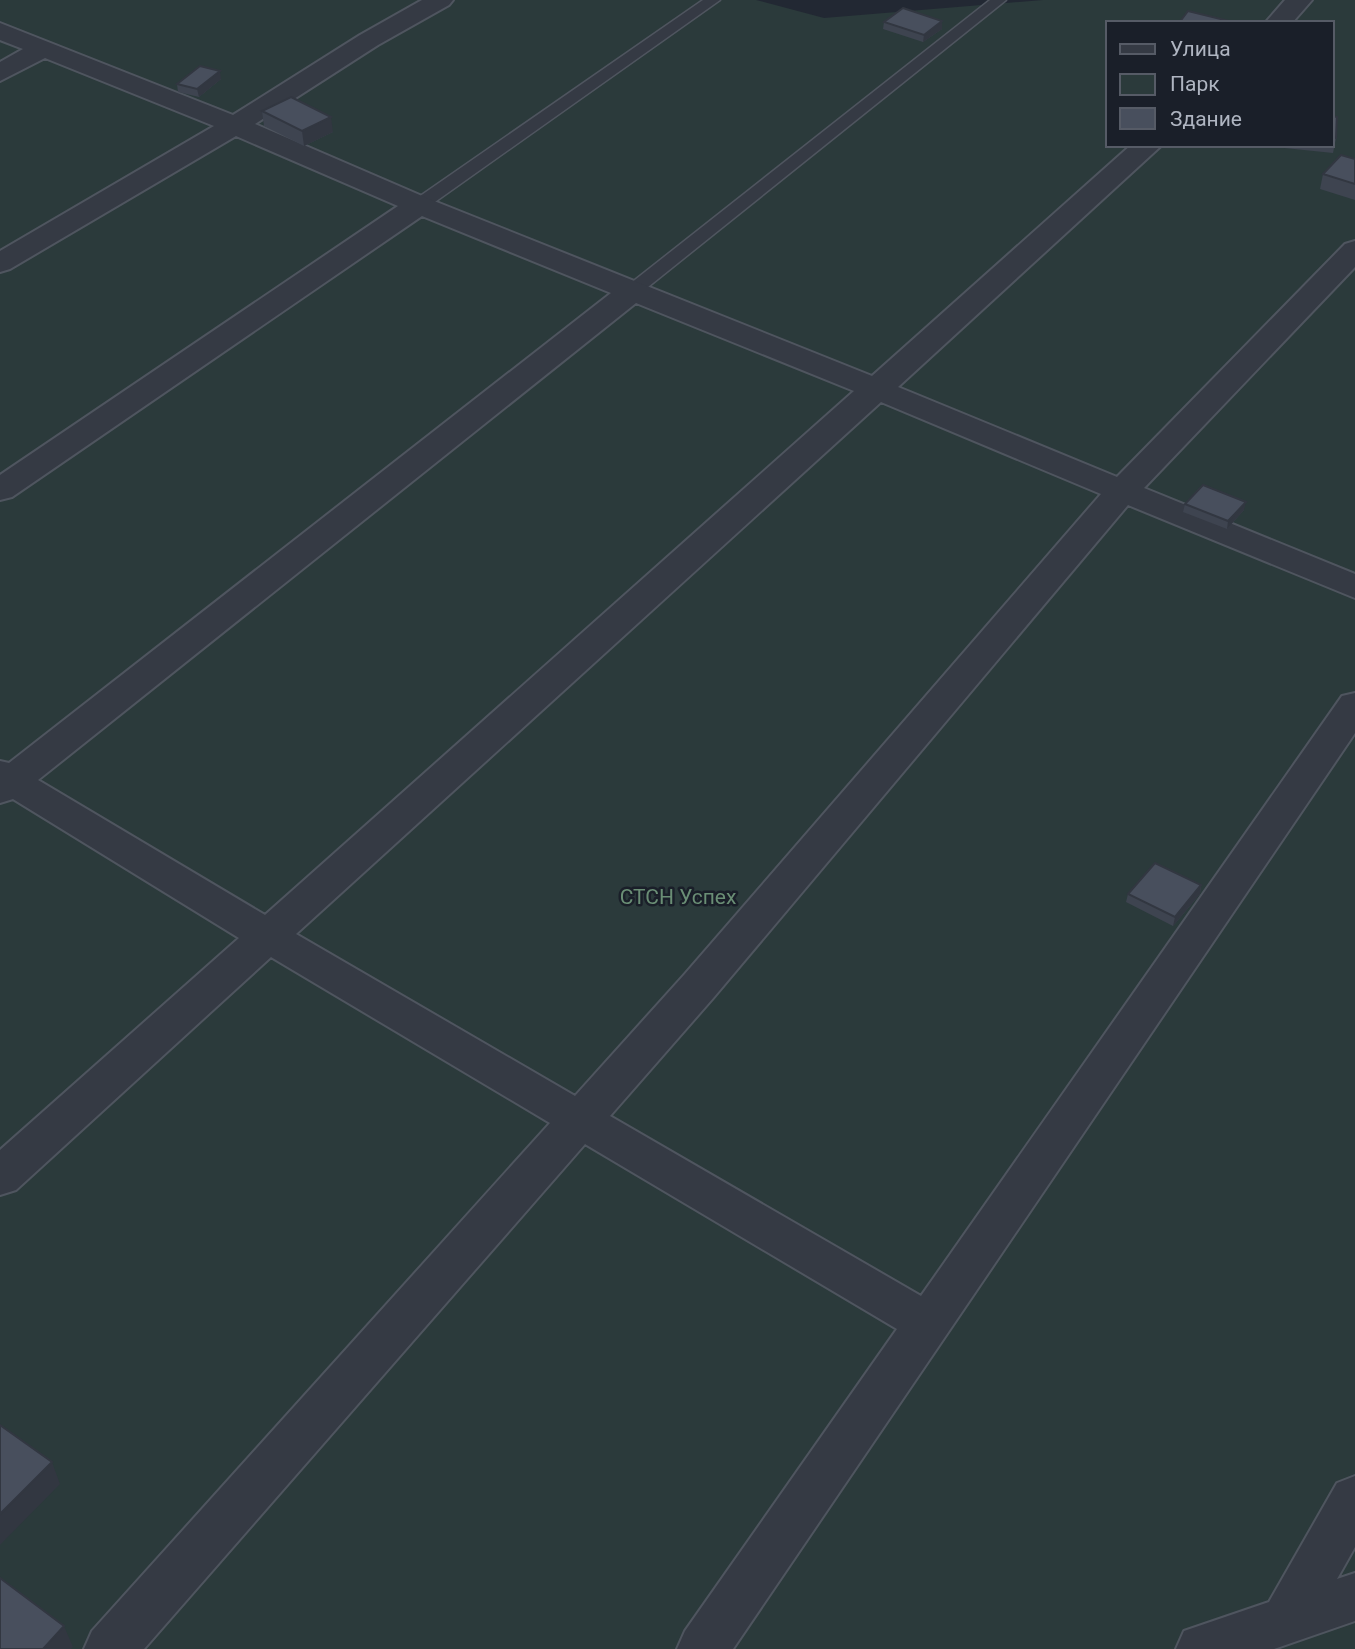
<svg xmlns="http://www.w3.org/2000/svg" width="1355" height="1649" font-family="Roboto,sans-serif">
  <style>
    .green { fill: #2b3a3b; fill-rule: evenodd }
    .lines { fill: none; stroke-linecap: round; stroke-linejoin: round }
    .service-casing { stroke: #4f555f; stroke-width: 3 }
    .minor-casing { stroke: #4f555f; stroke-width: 4 }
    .service { fill: #353a44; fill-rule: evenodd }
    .minor { fill: #353a44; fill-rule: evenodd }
    .wall { fill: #3e4450 }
    .shaded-wall { fill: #323741 }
    .building { fill: #484f5d; stroke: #323741; stroke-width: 2 }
    .labels { text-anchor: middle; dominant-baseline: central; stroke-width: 5; stroke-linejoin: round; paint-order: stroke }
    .park-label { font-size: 21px; fill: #6a8e75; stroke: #1a1f29 }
  </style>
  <rect width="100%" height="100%" fill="#222833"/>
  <path class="green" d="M0,0H756L824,18L1043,0H1355V1649H0ZM1108,23H1332V145H1108Z"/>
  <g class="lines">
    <defs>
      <path id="service" d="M703,0H720L425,209H413L411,205L413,201Z
        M990,0H1006L638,295H626L623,291L626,287Z"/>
      <path id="minor" d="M422,0H453L449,5L378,45L255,124L429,199L872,376L1131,145H1162L898,387L1117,477L1345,244L1355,241V267L1144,488L1355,574V598L1128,505L714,997L610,1116L921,1296L1342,696L1355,693V733L733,1649H677L685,1631L897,1329L585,1144L144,1649H84L92,1631L550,1123L271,957L16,1190L0,1195V1150L239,938L13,799L0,803V761L9,763L611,293L422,216L12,497L0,500V475L398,206L236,136L10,269L0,272V251L214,126L45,58L0,81V62L23,49L0,40V23L233,115L360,35ZM636,303L854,391L265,915L38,780ZM881,402L1101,494L684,975L575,1096L296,934Z
        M1285,0H1312L1292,23H1265Z
        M1355,1476V1547L1337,1579L1355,1573V1621L1274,1649H1176L1184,1631L1269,1602L1337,1483Z"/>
    </defs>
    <use href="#service" class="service-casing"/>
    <use href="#minor" class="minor-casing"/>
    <use href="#service" class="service"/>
    <use href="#minor" class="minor"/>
  </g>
  <path class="wall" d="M884,22L942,29L923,42L883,29Z
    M221,79L199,97L178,92L177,84Z
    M262,111L333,132L304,146L264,126Z
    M1332,116L1336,138L1333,153L1265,146L1332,145Z
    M1355,159V200L1320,189L1323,174Z
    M1185,504L1244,510L1227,529L1183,512Z
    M1201,885L1200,894L1173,926L1126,902L1128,894Z"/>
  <path class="shaded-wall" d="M942,21V29L923,42L924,35Z
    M220,71L221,79L199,97L197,89Z
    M331,117L333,132L304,146L302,131Z
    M1246,502L1244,510L1227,529L1228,521Z
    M1201,885L1200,894L1173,926L1175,917Z
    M52,1462L60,1484L0,1545V1514Z
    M64,1626L73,1647L71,1649H43Z"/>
  <path class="building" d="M903,8L942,21L924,35L884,22Z
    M1188,11L1237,23H1179Z
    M200,66L220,71L197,89L177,84Z
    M291,97L331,117L302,131L262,111Z
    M1332,116L1337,117L1336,138L1332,137Z
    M1341,155L1355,159V184L1323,174Z
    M1203,485L1246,502L1228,521L1185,504Z
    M1155,863L1201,885L1175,917L1128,894Z
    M0,1425L52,1462L0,1514Z
    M0,1578L64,1626L43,1649H0Z"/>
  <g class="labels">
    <g class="park-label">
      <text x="678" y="897">СТСН Успех</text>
    </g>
  </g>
  <rect x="1106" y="21" width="228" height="126" fill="#1a1f29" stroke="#565b66" stroke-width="2"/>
  <rect x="1120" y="44" width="35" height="10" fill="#353a44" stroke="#565b66" stroke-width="2"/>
  <text x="1170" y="56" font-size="21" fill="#afb5c1">Улица</text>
  <rect x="1120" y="74" width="35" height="21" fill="#2b3a3b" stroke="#565b66" stroke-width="2"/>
  <text x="1170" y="91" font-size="21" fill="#afb5c1">Парк</text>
  <rect x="1120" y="108" width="35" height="21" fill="#484f5d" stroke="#565b66" stroke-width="2"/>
  <text x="1170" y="126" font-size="21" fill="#afb5c1">Здание</text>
</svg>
